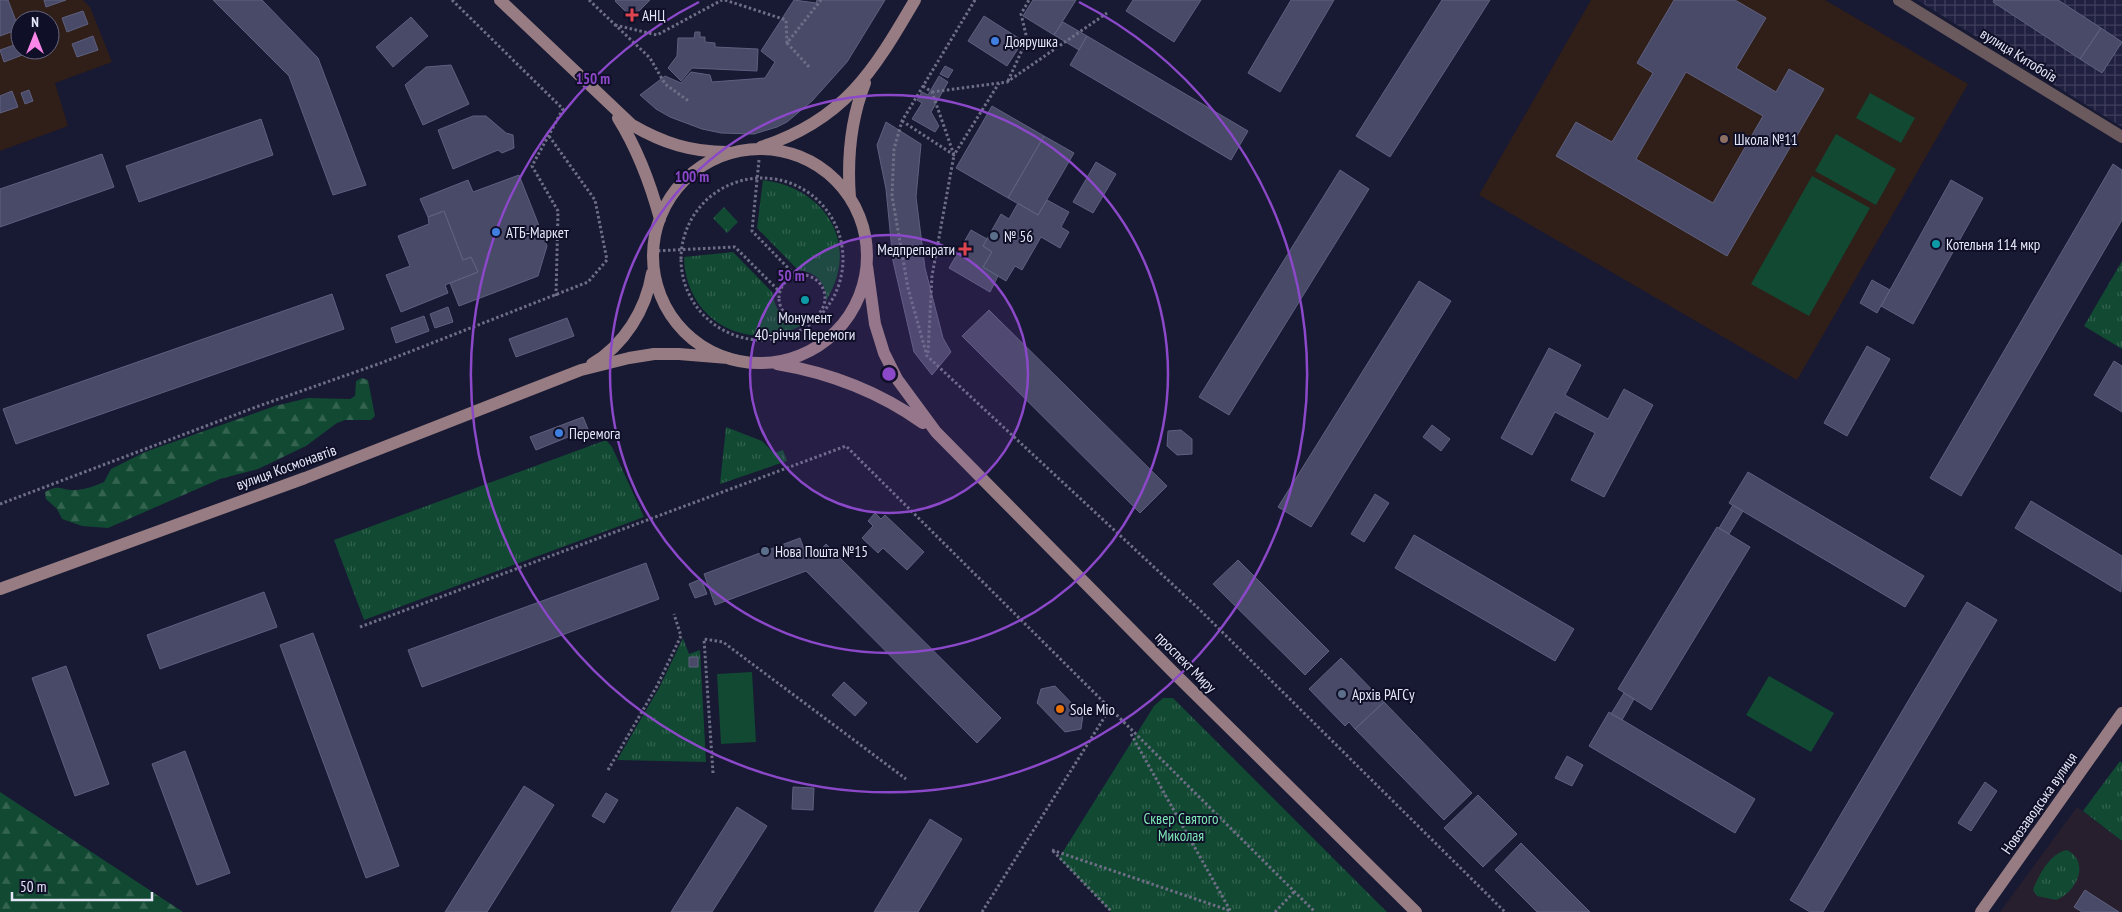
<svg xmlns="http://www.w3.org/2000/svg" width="2122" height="912" font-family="'PT Sans Narrow',sans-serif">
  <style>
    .commercial { fill: #281f2e }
    .industrial { fill: url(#industrial-grid) }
    .education { fill: #301e19; fill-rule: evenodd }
    .grass { fill: url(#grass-tufts) }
    .forest { fill: url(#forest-firs) }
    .garden { fill: #114932 }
    .building { fill: #484a68; stroke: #5e607f; fill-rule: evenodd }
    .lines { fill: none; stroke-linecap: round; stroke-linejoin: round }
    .path { stroke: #6e6f86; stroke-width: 3; stroke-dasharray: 2.5 2.5; stroke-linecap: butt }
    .street { stroke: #6a5a5e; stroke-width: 12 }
    .secondary { stroke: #977d83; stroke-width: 12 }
    .ring { fill: none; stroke: #8b48c8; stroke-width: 2.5 }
    .health-dot { fill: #e0444e; stroke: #100f28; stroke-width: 2 }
    .shop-dot { fill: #3f7fe0; stroke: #100f28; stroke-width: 2 }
    .education-dot { fill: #8d6e63; stroke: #100f28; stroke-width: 2 }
    .service-dot { fill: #5c6f8a; stroke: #100f28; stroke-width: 2 }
    .culture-dot { fill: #0f9aa8; stroke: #100f28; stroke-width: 2 }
    .food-dot { fill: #e8710a; stroke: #100f28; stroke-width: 2 }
    .labels { text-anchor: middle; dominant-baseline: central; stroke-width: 4; stroke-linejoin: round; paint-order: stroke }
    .poi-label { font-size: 15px; fill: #e5e7f9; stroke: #100f28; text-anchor: start }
    .street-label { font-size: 15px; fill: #e5e7f9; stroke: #100f28 }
    .park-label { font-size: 15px; fill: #7ee9b7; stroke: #100f28 }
    .centre { fill: #8b48c8; stroke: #100f28; stroke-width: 2.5 }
    .ring-label { font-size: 15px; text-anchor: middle; font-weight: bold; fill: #8b48c8; stroke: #100f28; stroke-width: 4; stroke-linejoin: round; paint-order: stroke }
  </style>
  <defs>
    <pattern id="industrial-grid" width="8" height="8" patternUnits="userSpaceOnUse" patternTransform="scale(1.25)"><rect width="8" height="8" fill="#202040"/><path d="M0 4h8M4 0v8" fill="none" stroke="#40405c"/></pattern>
    <pattern id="grass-tufts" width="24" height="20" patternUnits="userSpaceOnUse" patternTransform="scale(1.25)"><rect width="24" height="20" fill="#114932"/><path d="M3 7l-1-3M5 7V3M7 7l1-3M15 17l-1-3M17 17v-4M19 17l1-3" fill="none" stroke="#346350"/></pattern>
    <pattern id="forest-firs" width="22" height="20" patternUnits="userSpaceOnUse" patternTransform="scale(1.25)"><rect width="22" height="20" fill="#114932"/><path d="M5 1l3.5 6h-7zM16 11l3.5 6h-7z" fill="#346350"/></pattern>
  </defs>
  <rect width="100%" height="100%" fill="#181933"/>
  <path class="commercial" d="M2077,807L2122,841V912H2000Z"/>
  <path class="industrial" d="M1917,0H2122V127Z"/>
  <path class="education" d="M0,0H83L90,7L112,62L55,83L68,126L0,151ZM20,20H50V50H20Z
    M1591,0H1825L1968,84L1797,380L1479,195Z"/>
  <path class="grass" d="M763,180C826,188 861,244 826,301C826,282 816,272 798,270L757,228Z
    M724,207L738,222L727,233L713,218Z
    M733,252L773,293C775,313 786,323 806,323C751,356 685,322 684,257Z
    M2122,261V349L2084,326Z
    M726,427L762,441L774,453L783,450L787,461L720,484Z
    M606,440L612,447L644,517L364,620L334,540Z
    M683,638L689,654L700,650L706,762L617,760L659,688Z
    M1163,698H1173L1387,912H1111L1059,858L1154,706Z
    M2120,761L2122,763V841L2083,811Z
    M2067,850C2091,862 2076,893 2056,900L2037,896L2033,890C2038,876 2051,852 2067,850Z"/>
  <path class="forest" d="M362,378L368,380L375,416L371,420H345L337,423L306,446L258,469L220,479L108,528L82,526L62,519L57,509L46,499L45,492C60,483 62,491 76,490C86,489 95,486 104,482L111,469L145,452L275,406L308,398L350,399L355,396L356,381Z
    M0,792L183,912H0Z"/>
  <path class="garden" d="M1870,93L1915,118L1901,143L1856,118Z
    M1836,134L1896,169L1876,205L1815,171Z
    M1812,176L1870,208L1809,316L1751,284Z
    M752,672L756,742L721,744L717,674Z
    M1769,676L1834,713L1811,752L1746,715Z"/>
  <path class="building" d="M0,0H8L19,29L0,36Z
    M44,0H66L46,7Z
    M213,0H262L318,58L366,185L333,195L289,76Z
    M616,0H650L632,18L615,1Z
    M794,0L816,3L817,0H885L847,62L812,101L787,122L777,127L754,134L721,133L702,129L670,117L656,109L640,95L665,76L681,83L691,72L710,75L712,82L765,78L775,62L761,51Z
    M1033,0H1076L1054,35L1023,16Z
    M1133,0H1201L1174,42L1126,11Z
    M1291,0H1334L1280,92L1248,73Z
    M1442,0H1490L1390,157L1356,136Z
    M1674,0H1735L1766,18L1736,68L1776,92L1789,69L1824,89L1727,256L1556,156L1576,122L1612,142L1653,73L1637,63ZM1686,72L1763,116L1713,203L1636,159Z
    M1994,0H2058L2101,28L2080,59L1993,2Z
    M83,11L88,24L67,32L62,18Z
    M984,16L1023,41L1007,66L968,41Z
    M411,17L428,36L393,67L376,47Z
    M1063,22L1087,36L1079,50L1054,35Z
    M2101,28L2122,42L2102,73L2080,59Z
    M695,32H700V37H705V42L715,43V47L758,49L757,71L692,68L681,81L668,68L677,56L678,38H694Z
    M93,36L98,50L77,57L72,44Z
    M1087,36L1248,131L1231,160L1070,65Z
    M20,43V50H24L25,54L4,62L0,50Z
    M451,65L469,104L423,125L405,85L426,67Z
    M945,66L953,70L948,78L940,74Z
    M939,76L948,82L931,112L939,126L935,132L912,119L922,103L917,100L922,92L928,95Z
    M29,90L33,101L25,104L21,93Z
    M12,91L18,107L0,113V96Z
    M992,106L1044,136L1008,198L956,168Z
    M473,116H486L506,133L513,135L514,148L502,153L498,150L453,169L438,130Z
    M261,119L273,155L139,202L126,166Z
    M886,122L921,144L916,197L925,268L943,338L951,352L932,375L914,352L893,261L886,189L877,145Z
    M1044,136L1074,153L1038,215L1008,198Z
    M102,154L114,187L0,227V189Z
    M1096,162L1116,174L1093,213L1073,202Z
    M2113,164L2122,170V220L1961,496L1930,478Z
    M1340,170L1369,189L1229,415L1199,397Z
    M519,175L547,246L538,276L459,306L450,283L478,272L471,257L463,260L444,211L428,217L420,199L468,180L473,192Z
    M1951,180L1983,198L1913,324L1881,306Z
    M1047,200L1069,212L1061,227L1069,232L1060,248L1041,237L1022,270L1015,266L1006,281L983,267L992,252L983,246L1001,214L1009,219L1018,203L1038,215Z
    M444,211L463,260L471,257L478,272L445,285L448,293L401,312L386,275L410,266L398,236L429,224L428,217Z
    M971,230L987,239L983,246L992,252L983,267L998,276L990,292L949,268Z
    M1872,280L1890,290L1877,313L1860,303Z
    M1419,281L1451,301L1311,527L1278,507Z
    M332,294L344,329L16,444L3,409Z
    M448,307L453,322L435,328L430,314Z
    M989,310L1167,486L1140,513L962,336Z
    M424,316L429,331L396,343L391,328Z
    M567,318L574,336L516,357L509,339Z
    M1867,346L1890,359L1847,436L1824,423Z
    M1549,348L1581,365L1565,395L1608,419L1624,389L1653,405L1604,497L1571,480L1595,433L1555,412L1532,455L1501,438Z
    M2114,361L2122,366V412L2094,395Z
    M583,417L588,429L536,450L530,437Z
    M1432,425L1450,439L1441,451L1423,437Z
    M1181,430L1192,439V454L1177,455L1167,446L1168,431Z
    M1748,472L1924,576L1905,607L1729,503Z
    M1375,494L1389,503L1364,542L1351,534Z
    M2031,501L2122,556L2121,592L2015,528Z
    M1733,505L1743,511L1729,534L1719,528Z
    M875,513L881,519L885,515L924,552L907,570L883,548L878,553L862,538L873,526L868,521Z
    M1717,527L1750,547L1651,710L1618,689Z
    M1414,535L1574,629L1555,661L1395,568Z
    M800,538L805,552L817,554L826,544L1001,718L977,743L806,571L715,605L704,574Z
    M1238,560L1329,651L1305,675L1213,584Z
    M646,563L659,599L422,687L408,650Z
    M701,579L707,594L695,598L689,584Z
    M264,592L277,627L160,669L147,635Z
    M1967,602L1997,620L1823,912H1810L1790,900Z
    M313,633L399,866L366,878L280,645Z
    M689,657H698V667H689Z
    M1341,658L1384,702L1355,729L1349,722L1345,726L1309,689Z
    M66,666L109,784L75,796L32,678Z
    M844,682L867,703L855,716L832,695Z
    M1055,686L1083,715L1081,729L1065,732L1037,703L1041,689Z
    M1624,693L1634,699L1622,720L1611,714Z
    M1384,702L1472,793L1444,820L1355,729Z
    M1609,712L1755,799L1735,833L1589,746Z
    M185,751L230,873L197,885L152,764Z
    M1567,756L1583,765L1572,786L1555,778Z
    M1985,782L1997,791L1971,831L1958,823Z
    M524,786L554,805L487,912H445Z
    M793,787L814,788L813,810L792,809Z
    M606,793L618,800L604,823L592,816Z
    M1478,795L1517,834L1483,867L1444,828Z
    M737,807L767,826L712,912H671Z
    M930,819L962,839L918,912H874Z
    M1521,843L1590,912H1537L1495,870Z
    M2085,890L2094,896L2119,912H2082L2074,907Z"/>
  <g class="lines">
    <path class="path" d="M452,0L563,109L532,166L558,211L556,296
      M589,0L650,58L665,84L690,102
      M725,0L786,20L787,43L821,0
      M975,0L902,121L894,149L892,196L908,288L927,356L1198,608L1505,912
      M615,25L657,35L722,0
      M787,43L810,68
      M1008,81L1027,39L1021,14L1029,0
      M923,86L932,92L954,155L932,276L928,353
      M932,92L1007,82L1107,13
      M902,121L954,155L999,83
      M759,160L752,231L796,276
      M681 259a81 81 0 1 1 162 0a81 81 0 1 1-162 0Z
      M653,251L735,247L780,292
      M779 298a23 23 0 1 1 46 0a23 23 0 1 1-46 0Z
      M0,504L256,407L381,363L588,282L607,260L595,200L549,136
      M360,627L846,446L1315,912
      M1131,734L1231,912
      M608,770L657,686L681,636L674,614
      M713,773L704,639L723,642L906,779
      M1052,850L1228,910L1226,912
      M1053,851L1112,912
      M982,912L1109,710
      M1275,912L1294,892"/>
    <path class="street" d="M1899,0L2122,137"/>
    <path class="secondary" d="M500,0L632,125C663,143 691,152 727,152
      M618,118C638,150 650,182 660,219
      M761,147C844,120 873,72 915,0
      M653 256a107 107 0 1 1 214 0a107 107 0 1 1-214 0Z
      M850,198C847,158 850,121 865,83
      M867,266L875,324L884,353L897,379L936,432L1172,671L1416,912
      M592,364C624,345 646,310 652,273
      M777,364C831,373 878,391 923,423
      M0,589L305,478L581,370L629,358L654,354H679L728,358
      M1981,912L2122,713"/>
  </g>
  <circle cx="889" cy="374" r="139" fill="#8b48c8" fill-opacity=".12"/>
  <g class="ring">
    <circle cx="889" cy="374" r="139"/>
    <circle cx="889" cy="374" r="279"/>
    <path d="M1079 2A418 418 0 1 1 699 2"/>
  </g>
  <g class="health-dot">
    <path d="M629.5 7.5h5v5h5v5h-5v5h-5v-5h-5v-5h5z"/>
    <path d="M962.5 241.5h5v5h5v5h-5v5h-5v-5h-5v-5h5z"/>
  </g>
  <g class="shop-dot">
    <circle cx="995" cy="41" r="5"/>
    <circle cx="496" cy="232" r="5"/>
    <circle cx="559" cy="433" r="5"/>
  </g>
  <circle class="education-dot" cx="1724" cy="139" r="5"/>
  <g class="service-dot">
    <circle cx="994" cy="236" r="5"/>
    <circle cx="765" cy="551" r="5"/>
    <circle cx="1342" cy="694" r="5"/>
  </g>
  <g class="culture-dot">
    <circle cx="1936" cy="244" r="5"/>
    <circle cx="805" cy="300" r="5"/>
  </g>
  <circle class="food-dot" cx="1060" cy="709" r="5"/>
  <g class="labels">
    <g class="poi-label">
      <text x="642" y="15">АНЦ</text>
      <text x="1005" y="41">Доярушка</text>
      <text x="1734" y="139">Школа №11</text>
      <text x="506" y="232">АТБ-Маркет</text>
      <text x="1004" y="236">№ 56</text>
      <text x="1946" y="244">Котельня 114 мкр</text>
      <text x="955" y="249" text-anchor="end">Медпрепарати</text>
      <text x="805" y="317" text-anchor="middle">Монумент<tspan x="805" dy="17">40-річчя Перемоги</tspan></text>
      <text x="569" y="433">Перемога</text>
      <text x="775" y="551">Нова Пошта №15</text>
      <text x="1352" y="694">Архів РАГСу</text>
      <text x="1070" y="709">Sole Mio</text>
    </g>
    <g class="street-label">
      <text transform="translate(2019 55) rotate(32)">вулиця Китобоїв</text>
      <text transform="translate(286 467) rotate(-20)">вулиця Космонавтів</text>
      <text transform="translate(1186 662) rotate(45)">проспект Миру</text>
      <text transform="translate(2039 803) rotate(-55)">Новозаводська вулиця</text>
    </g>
    <g class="park-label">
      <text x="1181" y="818">Сквер Святого<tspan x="1181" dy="17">Миколая</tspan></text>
    </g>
  </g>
  <circle cx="889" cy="374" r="8" class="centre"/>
  <g class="ring-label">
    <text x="593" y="84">150 m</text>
    <text x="692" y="182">100 m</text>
    <text x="791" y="281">50 m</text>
  </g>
  <g transform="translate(35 35)"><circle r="24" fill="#100f28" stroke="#65657c"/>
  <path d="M0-4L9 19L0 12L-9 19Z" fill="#fa87e8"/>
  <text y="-8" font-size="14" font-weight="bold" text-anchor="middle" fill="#e5e7f9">N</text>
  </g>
  <path d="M12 892v8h140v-8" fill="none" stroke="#e5e7f9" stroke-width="2.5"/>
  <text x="20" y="892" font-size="15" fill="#e5e7f9" stroke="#100f28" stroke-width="4" paint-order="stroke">50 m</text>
</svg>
